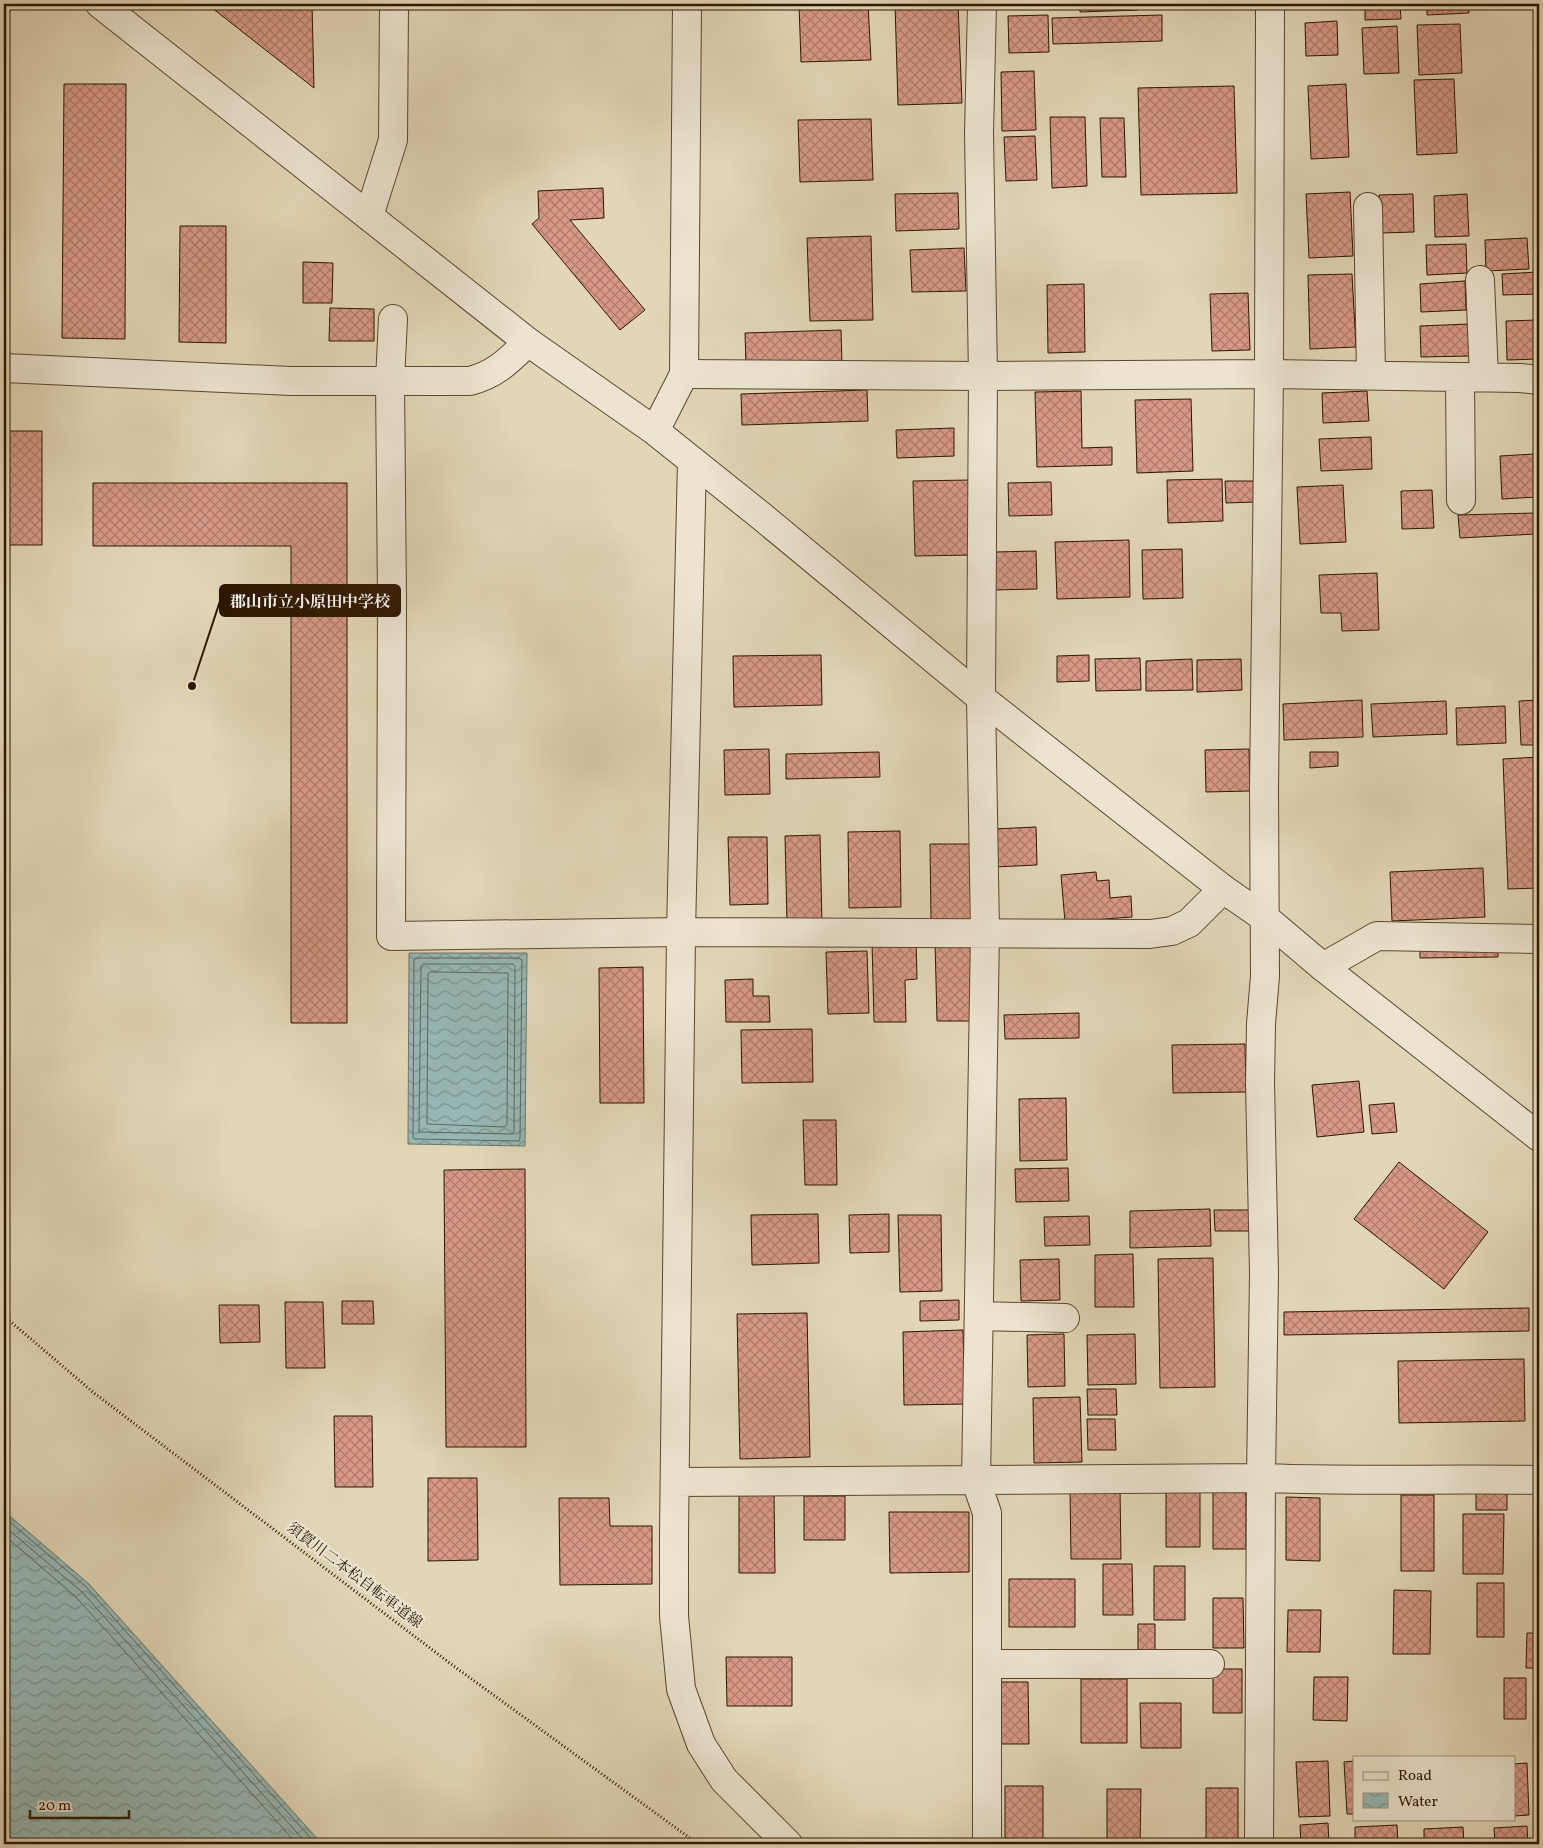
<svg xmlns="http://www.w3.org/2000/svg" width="1543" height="1848" font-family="Vollkorn,'Noto Serif JP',serif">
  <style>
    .water { fill: url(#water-waves); stroke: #6c776d }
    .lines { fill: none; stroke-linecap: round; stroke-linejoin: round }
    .shore { stroke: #61665a; stroke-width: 1 }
    .building { fill: url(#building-cross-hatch); stroke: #2c1600 }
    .minor-casing { stroke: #5a462e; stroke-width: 30 }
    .tertiary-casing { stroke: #5a462e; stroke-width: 30 }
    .path { stroke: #2c1600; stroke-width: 3; stroke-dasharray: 1 2.5; stroke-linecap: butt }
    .minor { stroke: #ece4d0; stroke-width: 28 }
    .tertiary { stroke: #ece4d0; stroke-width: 28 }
    .labels { text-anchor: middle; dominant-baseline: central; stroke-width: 4.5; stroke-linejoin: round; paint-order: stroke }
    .street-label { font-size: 15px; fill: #2c1600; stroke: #ece4d0 }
    .leader { fill: none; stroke: #2c1600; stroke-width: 2 }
    .callout-dot { fill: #2c1600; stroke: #ece4d0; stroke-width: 2 }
    .callout { fill: #2c1600; stroke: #2c1600; stroke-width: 2 }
    .callout-label { font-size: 16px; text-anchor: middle; font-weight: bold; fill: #fff }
  </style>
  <defs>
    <pattern id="water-waves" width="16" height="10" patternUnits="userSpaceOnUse" patternTransform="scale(1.25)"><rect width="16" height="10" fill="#96b7b5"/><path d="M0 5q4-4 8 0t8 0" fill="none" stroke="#7b9491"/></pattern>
    <pattern id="building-cross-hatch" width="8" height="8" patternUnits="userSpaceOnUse" patternTransform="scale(1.25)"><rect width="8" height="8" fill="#d79986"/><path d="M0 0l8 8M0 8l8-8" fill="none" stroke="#af7c6b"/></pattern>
  </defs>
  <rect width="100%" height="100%" fill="#e2d6b6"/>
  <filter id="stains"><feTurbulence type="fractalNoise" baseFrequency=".004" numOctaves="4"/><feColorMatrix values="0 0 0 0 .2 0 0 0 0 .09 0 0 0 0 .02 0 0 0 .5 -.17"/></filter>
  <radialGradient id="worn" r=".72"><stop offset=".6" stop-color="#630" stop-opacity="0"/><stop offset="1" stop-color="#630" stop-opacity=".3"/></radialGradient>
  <path class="water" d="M409,953H527L525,1146L408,1144Z
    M4,1511L89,1584L322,1844H4Z"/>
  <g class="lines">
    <path class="shore" d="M417,958H519L522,960L520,1138L519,1141L415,1139L413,1138L414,960Z
      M423,964H513L515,966L514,1132L513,1134L419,1132L421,967Z
      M431,972L508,973L507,1124L505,1127L427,1124L428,974Z
      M4,1517L86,1587L316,1844
      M4,1526L82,1592L307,1844
      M4,1535L76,1597L297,1844"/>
  </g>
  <path class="building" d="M207,4H312L314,88Z
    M799,4H868L871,60L801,62Z
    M895,4H958L962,103L898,105Z
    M1005,4H1034L1005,5Z
    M1080,4H1138V10L1080,12Z
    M1365,4H1400L1401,19L1365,20Z
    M1427,4H1468L1469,13L1427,15Z
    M1048,15L1049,52L1009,53L1008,16Z
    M1162,15V41L1053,44L1052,18Z
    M1337,21L1338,55L1306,56L1305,23Z
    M1460,24L1462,73L1419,75L1417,25Z
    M1397,26L1399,73L1364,74L1362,28Z
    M1034,71L1036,130L1002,131L1001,72Z
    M1454,79L1457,153L1417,155L1414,80Z
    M64,84H126L125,339L62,338Z
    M1346,84L1349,157L1311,159L1308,86Z
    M1234,86L1237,193L1141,195L1138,88Z
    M1050,117H1085L1087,186L1052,188Z
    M1100,118H1124L1126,177H1102Z
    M871,119L873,180L800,182L798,120Z
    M1035,136L1037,180L1006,181L1004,137Z
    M603,188L604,218L570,220L645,310L620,330L532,224L539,218L538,191Z
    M1350,192L1353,256L1309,258L1306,194Z
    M958,193L959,229L896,231L895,194Z
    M1413,194L1414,232L1381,233L1379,195Z
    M1467,194L1469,236L1435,237L1434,196Z
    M180,226H226V343L179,342Z
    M871,236L873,320L810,321L807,238Z
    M1527,238L1529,269L1486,271L1485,240Z
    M1466,244L1467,273L1427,275L1426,245Z
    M964,248L966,291L912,292L910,250Z
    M303,262L333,263L332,303H303Z
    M1538,272L1539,294L1503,295L1502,274Z
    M1352,274L1356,347L1310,349L1308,275Z
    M1465,281L1466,310L1421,312L1420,284Z
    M1084,284L1085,352L1048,353L1047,285Z
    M1248,293L1250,350L1212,351L1210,294Z
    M330,308L374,309V341H329Z
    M1538,320L1539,359L1507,360L1506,321Z
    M1469,324L1470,356L1421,357L1420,326Z
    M841,330L842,364L746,366L745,333Z
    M867,390L868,421L742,425L741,394Z
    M1081,391L1082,448L1112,447V465L1037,467L1035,392Z
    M1367,391L1369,421L1323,423L1322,393Z
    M1191,399L1193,471L1137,473L1135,400Z
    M954,428V456L897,458L896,430Z
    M4,431H42V545H4Z
    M1371,437L1372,469L1321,471L1319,439Z
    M1535,454L1537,497L1502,499L1500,456Z
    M1222,479L1223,521L1168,523L1167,480Z
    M970,480L972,555L915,556L913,481Z
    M1225,481H1254L1255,502L1226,503Z
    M1051,482L1052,515L1009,516L1008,483Z
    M93,483H347V1023H291V546H93Z
    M1343,485L1346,542L1300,544L1297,487Z
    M1432,490L1434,528L1402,529L1401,491Z
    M1535,513L1536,534L1460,538L1458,515Z
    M1129,540L1130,597L1057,599L1055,542Z
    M1182,549L1183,598L1143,599L1142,550Z
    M1036,551L1037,589L995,590V552Z
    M1377,573L1379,630L1342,631L1341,613H1321L1319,575Z
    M821,655L822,705L734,707L733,656Z
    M1089,655V681L1057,682V656Z
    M1140,658L1141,690L1096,691L1095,659Z
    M1192,659L1193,690L1146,691V661Z
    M1241,659L1242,690L1197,692V660Z
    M1362,700L1363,737L1284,740L1283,704Z
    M1539,700V745H1521L1519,701Z
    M1446,701L1447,734L1373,737L1371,704Z
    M1505,706L1506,743L1457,745L1456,708Z
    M769,749L770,794L725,795L724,750Z
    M1249,749L1250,791L1206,792L1205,750Z
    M879,752L880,777L786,779V754Z
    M1310,752H1338V766L1310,768Z
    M1539,757V888L1508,889L1503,759Z
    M1036,827L1037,865L995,867L993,829Z
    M900,831L901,907L849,908L848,832Z
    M820,835L822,924H787L785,836Z
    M728,837H767L768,904L730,905Z
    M930,844H975L976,920H931Z
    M1483,868L1485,917L1392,921L1390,872Z
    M1096,872L1097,881L1109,880L1110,898L1131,896L1132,917L1065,922L1061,875Z
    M872,941H916L917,979L905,980L906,1022H874Z
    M935,941H971L973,1021H937Z
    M1498,944V957L1420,958V945Z
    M867,951L869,1013L828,1014L826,952Z
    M643,967L644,1103H600L599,968Z
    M753,979V996H769L770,1022H726L725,980Z
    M1079,1013V1038L1005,1039L1004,1015Z
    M812,1029L813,1082L742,1083L741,1030Z
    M1245,1044L1246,1092L1173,1093L1172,1045Z
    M1359,1081L1364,1132L1317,1137L1312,1085Z
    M1066,1098L1067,1160L1020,1161L1019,1099Z
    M1394,1103L1397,1132L1372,1134L1369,1105Z
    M803,1120H836L837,1185H805Z
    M1399,1162L1488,1232L1444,1289L1354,1219Z
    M1068,1168L1069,1201L1016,1202L1015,1169Z
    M525,1169L526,1447H446L444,1170Z
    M1210,1209L1211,1246L1130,1248V1211Z
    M1214,1210H1250V1231H1215Z
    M818,1214L819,1263L752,1265L751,1215Z
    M889,1214V1252L850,1253L849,1215Z
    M898,1215H941L942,1291L900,1292Z
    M1089,1216L1090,1245L1045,1246L1044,1217Z
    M1133,1254L1134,1307H1095V1255Z
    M1213,1258L1215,1387L1160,1388L1158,1259Z
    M1059,1259L1060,1300L1021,1301L1020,1260Z
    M959,1300V1320L920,1321V1301Z
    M342,1301H373L374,1324H342Z
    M285,1302H323L325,1368H286Z
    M219,1305H259L260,1342L220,1343Z
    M1529,1308V1331L1284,1335V1312Z
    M807,1313L810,1457L740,1459L737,1314Z
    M963,1330L965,1404L904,1405L903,1332Z
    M1064,1334L1065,1386L1028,1387L1027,1335Z
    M1135,1334L1136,1384L1088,1385L1087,1335Z
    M1524,1359L1525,1421L1399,1423L1398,1361Z
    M1087,1389H1116L1117,1415H1088Z
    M1080,1397L1082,1462L1034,1463L1033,1398Z
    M334,1416H372L373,1487H335Z
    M1087,1419H1115L1116,1450H1088Z
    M428,1478H477L478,1560L428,1561Z
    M1166,1486H1200V1547H1166Z
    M1070,1488H1120L1121,1559H1071Z
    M1476,1488H1507V1510H1476Z
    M774,1490L775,1573H739V1491Z
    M1213,1491H1246V1549H1213Z
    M1401,1495H1434V1571H1401Z
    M804,1496H845V1540H804Z
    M1286,1497L1320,1498V1561L1286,1560Z
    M559,1498H609L610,1526H652V1584L560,1585Z
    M889,1512H969V1572L890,1573Z
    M1463,1514H1504L1503,1574H1463Z
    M1536,1523H1539V1579H1536Z
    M1103,1564H1132L1133,1615H1103Z
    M1154,1566H1185V1620H1154Z
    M1009,1579H1075V1627H1009Z
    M1477,1583H1504V1637H1477Z
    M1394,1590L1431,1591L1430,1654H1393Z
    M1213,1598H1243L1244,1648H1213Z
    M1288,1610H1321L1320,1652H1287Z
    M1138,1624H1155V1653H1138Z
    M1527,1633H1539V1668H1526Z
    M726,1657H792V1706H727Z
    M1213,1669H1242V1713H1213Z
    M1314,1677H1348L1347,1721L1313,1720Z
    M1504,1678H1526V1719H1504Z
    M1081,1679H1127V1743H1081Z
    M997,1682H1028L1029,1744H997Z
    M1140,1703H1181V1748H1141Z
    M1328,1761L1330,1816L1299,1817L1296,1762Z
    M1354,1761V1814H1347L1344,1762Z
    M1527,1763L1529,1815L1514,1816V1764Z
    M1005,1786H1043V1844H1005Z
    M1206,1788H1238V1844H1206Z
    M1107,1789H1141L1140,1844H1107Z
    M1328,1823L1329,1844H1301L1300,1825Z
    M1397,1825L1398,1844H1355V1827Z
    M1527,1826L1528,1844H1495L1494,1828Z
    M1463,1827L1464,1844H1424V1829Z"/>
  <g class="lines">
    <defs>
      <path id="minor" d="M982,4L979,133L983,376L981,698L985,932L976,1481L987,1513V1844
        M1368,207L1371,375
        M369,216L393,140L394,4
        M1480,280L1484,377
        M393,319L390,380L392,601L391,936L681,932L1150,934L1172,931L1189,923L1223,889
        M4,368L291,381H470C497,374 509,360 528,342
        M684,374L983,376L1269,374L1520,378L1539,380
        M1460,377L1461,500
        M692,461L681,932L674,1535V1616L681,1689L701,1744L724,1780L788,1844
        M1323,967L1377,936L1539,939
        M980,1316L1065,1318
        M675,1482L1261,1478C1354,1482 1446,1478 1539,1480
        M987,1664H1210
        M1259,1844L1261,1478L1264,1273L1260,1083L1261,1024L1265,976L1264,788L1269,374L1270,4"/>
      <path id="tertiary" d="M100,4L528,342L655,431L760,515L981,698L1223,889L1265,918L1323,967L1539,1137
        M655,431L684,374L687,4"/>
    </defs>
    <use href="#minor" class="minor-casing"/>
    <use href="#tertiary" class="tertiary-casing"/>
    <path class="path" d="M4,1316L94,1393L451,1664L698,1844"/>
    <use href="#minor" class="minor"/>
    <use href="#tertiary" class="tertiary"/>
  </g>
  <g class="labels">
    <g class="street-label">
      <text transform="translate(354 1576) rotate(37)">須賀川二本松自転車道線</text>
    </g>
  </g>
  <path class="leader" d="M192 686L220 601"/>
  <circle class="callout-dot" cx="192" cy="686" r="5"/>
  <rect class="callout" x="220" y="585" width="180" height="31" rx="5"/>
  <g class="callout-label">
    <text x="310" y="607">郡山市立小原田中学校</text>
  </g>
  <rect width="1543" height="1848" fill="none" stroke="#e2d6b6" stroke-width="20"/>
  <rect x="5" y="5" width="1533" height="1838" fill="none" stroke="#2c1600" stroke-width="2.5"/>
  <rect x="10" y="10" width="1523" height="1828" fill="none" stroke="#2c1600"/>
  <rect x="1353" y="1756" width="162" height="65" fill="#ece4d0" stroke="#9f927d"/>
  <rect x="1363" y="1772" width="25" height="8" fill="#ece4d0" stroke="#9f927d"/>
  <text x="1398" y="1780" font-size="15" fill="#2c1600">Road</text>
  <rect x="1363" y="1793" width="25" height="15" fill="url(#water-waves)" stroke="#9f927d"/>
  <text x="1398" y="1806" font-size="15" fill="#2c1600">Water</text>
  <path d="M30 1810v8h99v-8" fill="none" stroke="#2c1600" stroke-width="2.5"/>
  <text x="38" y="1810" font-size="15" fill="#2c1600" stroke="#ece4d0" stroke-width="4" paint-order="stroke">20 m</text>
  <rect width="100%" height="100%" filter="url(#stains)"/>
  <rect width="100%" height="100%" fill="url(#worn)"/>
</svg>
